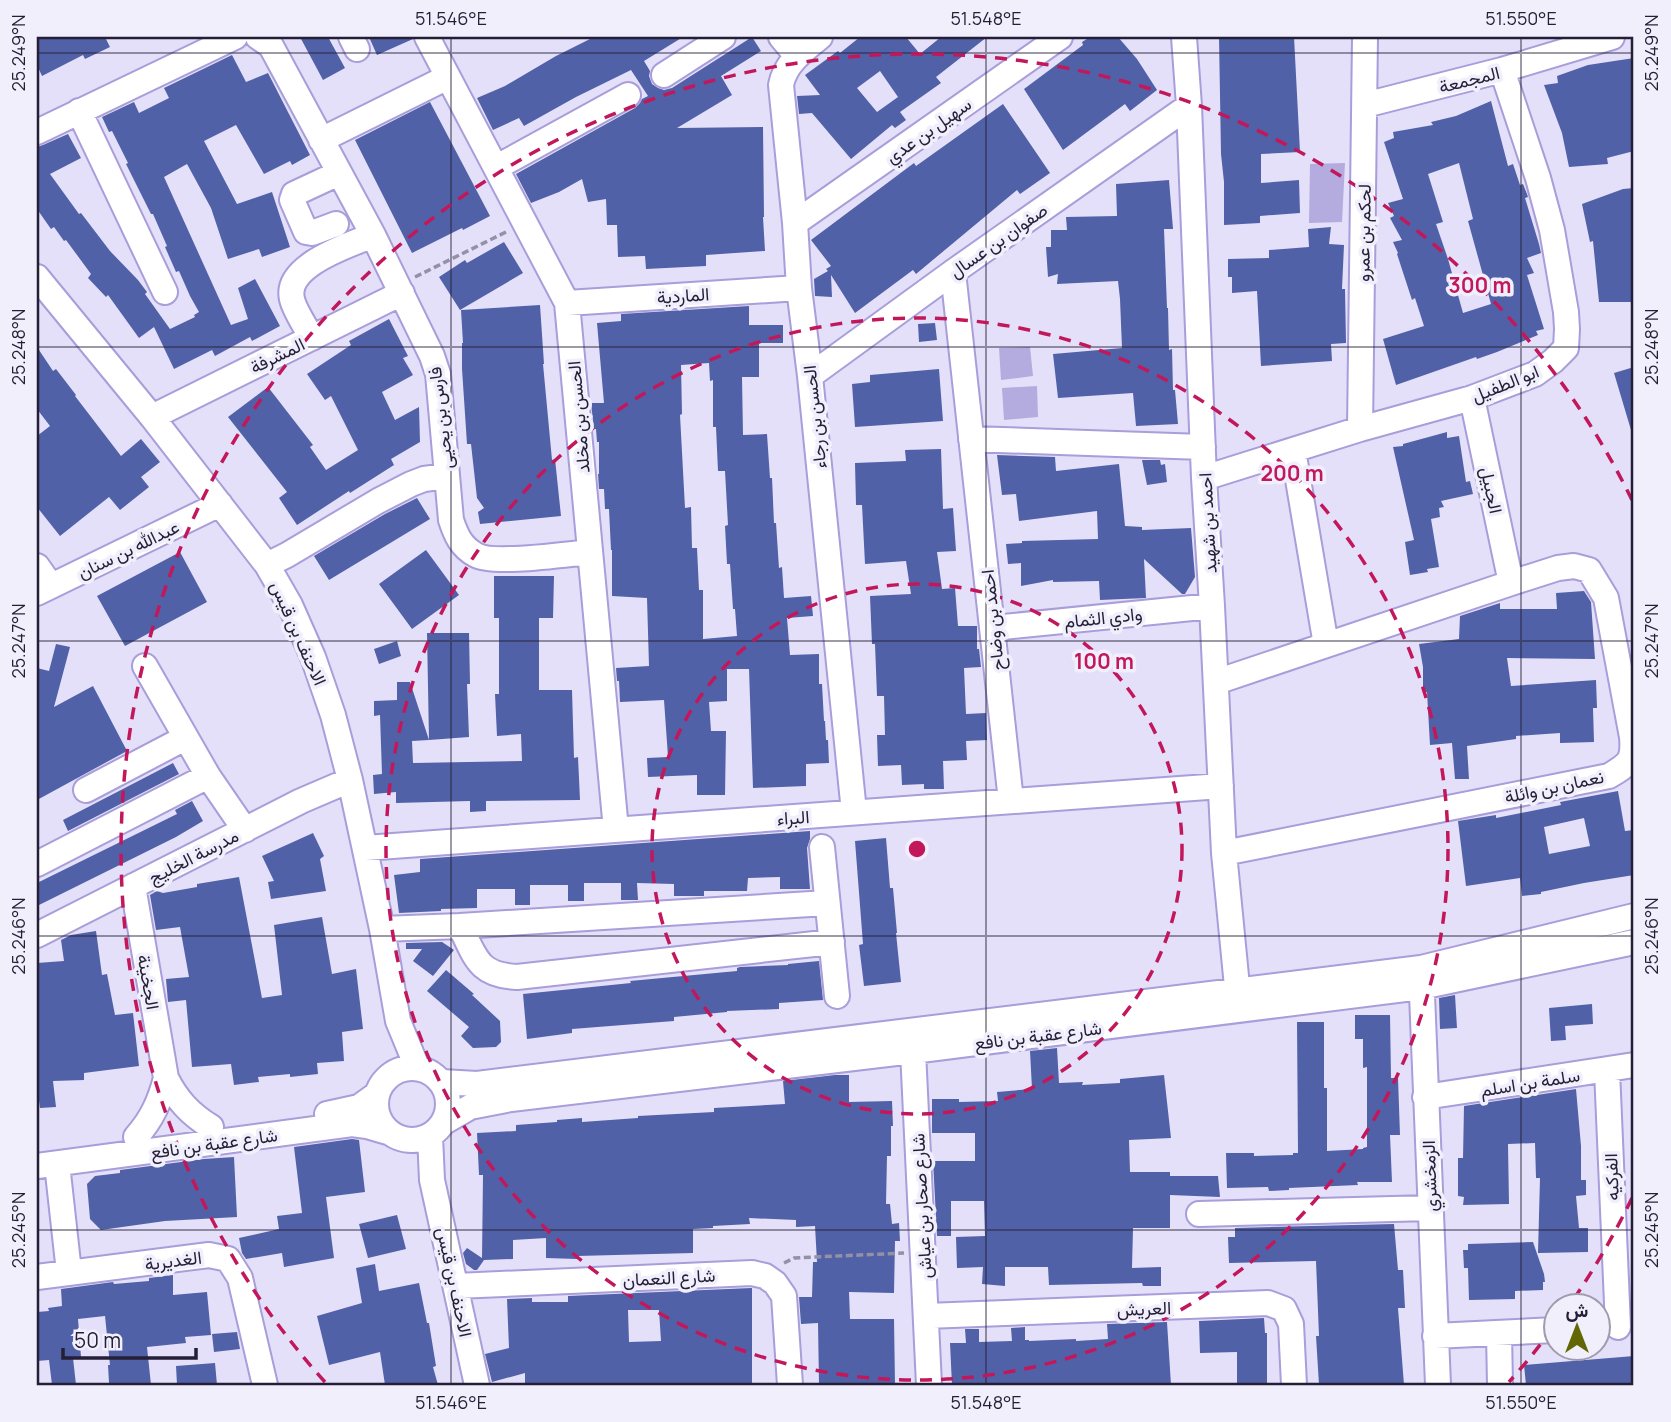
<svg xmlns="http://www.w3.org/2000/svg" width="1671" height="1422" font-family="Manrope,Vazirmatn,sans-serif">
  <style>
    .green { fill: #b4abde }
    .building { fill: #5161a7; fill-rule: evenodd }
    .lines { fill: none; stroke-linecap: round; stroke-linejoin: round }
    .minor-casing { stroke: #a99dda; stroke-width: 28 }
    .path { stroke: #9490a8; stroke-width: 3.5; stroke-dasharray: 7 3.5; stroke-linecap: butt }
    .minor { stroke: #fff; stroke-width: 24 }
    .ticks { fill: none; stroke: #241f36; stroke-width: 2; stroke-opacity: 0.45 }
    .ring { fill: none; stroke: #c2185b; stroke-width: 3.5; stroke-dasharray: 12 9 }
    .labels { text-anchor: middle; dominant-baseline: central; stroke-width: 7; stroke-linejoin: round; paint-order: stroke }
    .street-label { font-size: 18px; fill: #241f36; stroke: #f1effc }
    .centre { fill: #c2185b; stroke: #f1effc; stroke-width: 3.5 }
    .ring-label { font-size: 21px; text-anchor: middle; font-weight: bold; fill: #c2185b; stroke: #f1effc; stroke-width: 7; stroke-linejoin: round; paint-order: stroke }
    .neatline { fill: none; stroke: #241f36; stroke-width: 2.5 }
    .ticks-label { font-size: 18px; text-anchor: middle; fill: #241f36 }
  </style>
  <rect width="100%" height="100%" fill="#e4e0fa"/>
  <path class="green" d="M1345,163L1342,222L1309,223L1310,164Z
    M1030,347L1033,376L1001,380L999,348Z
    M1037,386L1038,417L1004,420L1002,388Z"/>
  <path class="building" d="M37,37H105L110,47L85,59L83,55L42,76L37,65Z
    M300,37H328L345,68L323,80Z
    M369,37H412L413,39L377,55Z
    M594,37H683L644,61L650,71L649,76L652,84L658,88L664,90L672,88L752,37L761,51L721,76L732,95L677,128L763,127L764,217H763L765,251L706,255V266L646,269L645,256L618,257L617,225H607L606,199L588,202L582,179L559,192L531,203L516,174L635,108L640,103L642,99L648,96L631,70L576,97L524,126L519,118L493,130L477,98L505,86L556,56Z
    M860,37H906L920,54L941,37H987L936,77L941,83L900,112L906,120L895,128L892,125L851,159L812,113L799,114L797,96L820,95L805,75L838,51L840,53ZM880,71L898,97L877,112L857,88Z
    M1090,37H1118L1137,59L1157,90L1130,111L1125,104L1063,150L1024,89L1083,45L1082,42Z
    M1219,37H1294L1300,152L1261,154V183L1299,180L1300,213L1260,216V223L1224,225V182L1221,154Z
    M232,55L246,82L268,73L310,155L292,165L290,161L264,174L236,125L204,141L237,204L272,192L290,247L262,257L259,249L228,259L211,208L187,164L164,177L231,325L248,319L238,288L255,279L280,326L252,341L250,337L215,356L212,350L174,369L154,327L139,338L108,295L106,297L88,278L91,274L66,240L64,241L54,227L51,229L37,209V147L43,145L68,134L81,158L50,174L79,214L81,213L110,251L138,280L147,292L145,294L170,329L195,317L194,315L199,312L190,296L179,271L176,272L165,247L167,246L153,214H151L126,164L128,163L112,131L109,132L102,117L134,102L139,113L169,98L164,88Z
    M1634,58V151L1607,158L1608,164L1569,167L1562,133L1544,85L1558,83L1557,76L1588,65Z
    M1491,101L1508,166L1513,164L1520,185L1523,184L1527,194L1528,197L1525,198L1539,244L1541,253L1527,258L1534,273L1527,275L1544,329L1536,331L1538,335L1497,352L1477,359L1476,357L1396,385L1383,339L1424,326L1415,298L1412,300L1397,254L1398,253L1393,242L1402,240L1390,218L1394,216L1388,203L1403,199L1384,142L1394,138L1393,132L1433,125L1431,122L1456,116ZM1459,163L1473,219L1468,221L1491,304L1463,313L1448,259L1436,224L1443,222L1428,174Z
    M430,102L490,216L463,230L462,228L412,253L355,140Z
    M1003,104L1050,173L1020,194L1017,190L916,274L913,270L855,313L831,275L832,297L815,296L814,279L828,271L826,269L831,266L811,240L914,163L916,166Z
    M1169,180L1173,229H1164L1167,308H1168L1169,350L1172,349L1173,390H1175L1178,424L1136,426L1133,393L1058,398L1053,354L1122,348L1120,299L1118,281L1057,284L1058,274L1048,277L1046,247H1051V230H1067L1066,217L1117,216L1116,184Z
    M1634,188V302H1599L1593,241L1590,242L1582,204L1623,189Z
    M1331,227L1329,244L1344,245L1342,289H1345L1346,343L1331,344L1332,361L1261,366L1257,291L1232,293V277H1228V259L1269,258V250L1309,247L1308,229Z
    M504,242L523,273L460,310L439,277L465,260L467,263Z
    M540,305L544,364H543L552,460L555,459L561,516L480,524L478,512L484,508L477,498L471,444H467L462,369V343H463L461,310Z
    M749,306V325H783V343H759V377H742L743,435L767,434L770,478H772L774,523H776L779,568L782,567L784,598L811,596L813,616L787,618L790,655L819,654V684H822L824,721H825L826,740H828L829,763L806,764V786L753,788L749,669H727V701L709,702L711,731H726L725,795H697V775L648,777L647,758L668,757L664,700L620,702L619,681H617L616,668L649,666L647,598L612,596V550H611L609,509H605L604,489H599L598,474H599V442H597L596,429H594L591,403H604L597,323L621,321V314ZM709,363L710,381L713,380V427H716L718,471H725L728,525L725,526L727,564H730L733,609H735L737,636L703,639V590H699L697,548H692L691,507L685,508L680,415L682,414L681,365Z
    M389,319L408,356L403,358L413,375L382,392L395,420L419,407L420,442L391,459L394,465L350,493L349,491L297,525L279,498L287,492L228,417L268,387L313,445L310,447L326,470L358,450L331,396L325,400L307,374L351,345L349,341Z
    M935,323L937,340L919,342L918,324Z
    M37,347L53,371L56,369L76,395L75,396L121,456L141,439L160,462L141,477L149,487L120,510L109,497L60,536L37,507V436L50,426L37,409Z
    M1634,367V429L1631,430L1614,373Z
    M939,369L943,421L855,427L852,384L870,382V375Z
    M1447,432V438L1459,436L1466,482L1470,481L1473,494L1441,501L1444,507L1439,508L1440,517L1431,519L1439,567L1427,569L1428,572L1410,575L1405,542L1414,540L1393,447L1403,446V444Z
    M941,449L943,509L953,508L956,551L937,552L942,589L955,588L958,626H977V649H979L981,667L964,668L966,714L986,713L987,740L966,741L967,760L943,761L944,789H924V784L902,785L901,765L878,766L877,735H885L884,696H877L875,644H872L870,596L911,594L906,561L865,564L862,505H856L855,463L906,461L905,450Z
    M997,455L1055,457L1056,471L1119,464L1125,526L1142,527V530L1191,528L1195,577L1185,594H1182L1144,559L1146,598L1100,600L1099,581L1053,582V580L1021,586V563L1008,564L1006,544L1022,543V541L1098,539L1097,511L1019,521L1016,494L1002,495Z
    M1142,460H1160L1161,465L1165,464L1167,482L1147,485Z
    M417,498L430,519L329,580L314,556L385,514Z
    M426,550L459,595L412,629L379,584Z
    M180,552L207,602L125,646L97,596Z
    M494,576H554L553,618H539V690H572L574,758L578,757L580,800L486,801V811L470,812V801L396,803V792L374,794L373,775L382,774L380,715L374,716V701L397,700V682H410L429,740L412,741L413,763L522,761L521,734L497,736L495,694H499V618H494Z
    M1584,591L1591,602L1595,659L1507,658L1511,686L1596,680L1597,708H1593L1594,742L1560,743V733L1516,736V739L1467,746L1469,779H1455L1452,743L1430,745L1427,692H1423V667L1419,644L1459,639L1460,616L1500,603V609H1557L1556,593Z
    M427,633H469L470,684H467L469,737L429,740Z
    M397,641L401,656L379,664L374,649Z
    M56,644L70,647L54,707L93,686L127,751L37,800V668L49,671Z
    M173,763L179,774L68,831L63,820Z
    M1618,791L1625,831L1634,830V875L1584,883L1541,892V894L1522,896L1520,878L1466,886L1458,821L1496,815V818L1561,805L1560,802ZM1584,818L1590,846L1549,854L1544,827Z
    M192,801L203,821L176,837L37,906V883L177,814L175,810Z
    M810,831V839L807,848L810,889H780V877L748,878L747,891H704V896H674V884L637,883L638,900H621V883H584V901H568V885H530V905H515V889H477V908L441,909V911L399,913L394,875L420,872V859Z
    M313,833L324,856L320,859L326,891L271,899L268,882L274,881L262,856Z
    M886,838L890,888H893L897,933H896L901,982L864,986L859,945L863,944L855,841Z
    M239,877L262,998L282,995L274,925L322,917L332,974L356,969L363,1029L342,1032L344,1061L317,1063L318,1074L290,1077V1074L258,1077L259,1082L234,1085L231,1064L192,1067L186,1000L168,1002L166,979L189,977L180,927L156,930L150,895L157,891L163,893L197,887V884Z
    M96,931L102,975L107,974L115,1015L133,1013L139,1066L84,1073V1080L53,1081L56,1107L40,1108L37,1085V963L64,961L61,940L71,935Z
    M442,942L454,950L433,976L413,961L422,949H406V943Z
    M819,961L823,1000L779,1003V1009L727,1011V1012L674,1017V1021L572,1029V1033L527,1039L523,994L631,983L630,981L737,971V968L740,967L788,965V964Z
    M446,970L474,994L472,995L500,1021L501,1042L496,1047L473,1048L461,1036L469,1027L427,991Z
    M1455,995L1457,1028L1440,1029L1439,998Z
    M1592,1004L1593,1024L1565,1026L1566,1040L1551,1041L1549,1008Z
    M1355,1015H1390L1391,1078H1398L1400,1135H1390L1392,1182H1357L1358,1185L1289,1188V1190L1269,1191L1268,1187L1227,1188L1226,1153H1254V1156L1293,1155V1153H1298L1297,1022H1324V1088H1327V1151L1363,1149V1148L1367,1147V1067L1363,1068V1039H1355Z
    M1057,1048L1059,1083L1083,1082L1082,1085L1120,1083V1079L1164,1075L1171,1138L1129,1140L1130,1172H1170V1176H1218L1220,1197L1170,1195V1228H1133L1132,1268L1161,1267V1286H1143L1142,1283L1049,1285L1048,1267H1005V1286L982,1284L983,1267L957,1268L956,1237L985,1236L984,1201H951V1236H937L933,1161H975V1133H932V1099H959V1102L998,1101L997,1092L1032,1089L1030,1051Z
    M835,1075H849V1102L892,1101L893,1126H891V1156H887L886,1204H890L892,1224L899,1223L900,1241H895L894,1293L849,1292L850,1319H894L895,1385H819L818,1323L801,1324L799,1297H812L813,1262H817L815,1226L796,1227V1220L749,1218L750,1224L713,1226V1228L693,1229V1253L577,1256V1259L546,1258V1238L513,1240V1259L484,1260L477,1270H474L466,1264L463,1253L467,1248L482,1258L483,1175H479L477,1133L516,1131V1125L557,1122V1120L582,1118V1122L638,1118V1116L714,1112V1108L785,1104L783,1081Z
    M1576,1089L1581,1146V1180H1586V1195L1576,1196L1579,1228H1588V1252L1538,1253L1540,1178H1536L1535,1143L1508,1144L1509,1204L1463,1205L1464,1197L1458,1196V1158H1463L1464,1106Z
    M352,1139L359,1140L365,1192L326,1197L334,1258L284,1267L282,1253L246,1259L242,1253L239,1238L279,1229L277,1216L302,1213L294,1147Z
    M234,1157L237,1217L165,1221L101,1230L90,1219L87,1184L95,1176L120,1173V1170L204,1159Z
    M397,1215L406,1249L368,1258L359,1224Z
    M1394,1224L1398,1270H1403L1405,1308H1398L1404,1385H1319L1316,1336H1319L1316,1261L1229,1263L1228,1237H1235V1228Z
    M1533,1242L1544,1274L1545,1282H1543V1290L1515,1291V1299L1469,1300L1468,1268H1464L1463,1250H1468V1244Z
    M375,1264L379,1291L419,1283L427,1323H429L436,1366L433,1367L438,1385H385L380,1352L329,1365L317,1316L362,1303L356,1268Z
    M173,1275V1295L207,1292L211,1335L185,1337L186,1343L147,1347L151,1385H115V1383H109L108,1365H110L105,1316L78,1319L81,1357L73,1358L76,1385H52L49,1360L37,1361V1312L49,1311L48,1308L62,1306L61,1289L113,1282L114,1284L149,1281V1278Z
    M751,1288H752V1385H525V1373L492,1382L485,1354L509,1348L507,1299L532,1298V1302H568V1296ZM628,1310H659L661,1341L629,1342Z
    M1264,1318L1265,1333H1267V1385H1237V1352L1200,1353L1199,1321Z
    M1167,1322L1171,1385H952L950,1343H966L965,1329H979V1342L1012,1341L1011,1328L1025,1327V1340H1029V1341L1076,1339V1341L1108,1339L1107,1324Z
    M237,1332L240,1349L214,1352L212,1334Z
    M1634,1356V1385H1526L1524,1365Z
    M215,1363L217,1385H177L176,1366Z"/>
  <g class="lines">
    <defs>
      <path id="minor" d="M258,37L271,46L373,235L432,356L438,374L451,520C456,535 461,547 476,555C493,565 567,554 590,552
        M351,37L357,49
        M427,37L567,303L616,830
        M781,37L797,56
        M820,37C804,50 785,63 781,85L795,223L799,288L810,376L854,812
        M1184,37L1189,106L1204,478L1212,606L1224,853L1239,1007
        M664,75L723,37
        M1365,105L1502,70L1612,37
        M79,111L165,292
        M37,132L235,37
        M321,140L448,77
        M497,167L628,95
        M795,223L1060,37
        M336,224L312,233L306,232L292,200L294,194L339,173
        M953,272L1011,801
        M37,277L152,417L267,565L290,605L313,657L333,715L350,780L382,929L398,1021L417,1067
        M567,303L799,288
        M312,338C306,328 294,309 292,299C284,265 350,245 373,235
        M810,376L953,272L1189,106
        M1472,398L1511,583
        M152,417L402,293
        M1360,429L1365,37
        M971,439L1203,447
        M1293,450L1326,645
        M1204,478L1360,429L1472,398L1535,374L1553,361L1566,348L1567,329L1566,312L1552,230L1538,178L1502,70
        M267,565L287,555L378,501L411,484L424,479L447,476
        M37,566L51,586
        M37,593L220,504
        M993,628L1212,606
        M145,666L208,776L245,830
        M1216,682L1511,583L1558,568L1574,566L1589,570L1606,598L1632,737C1634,761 1629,764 1609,776L1224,853
        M86,790L185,738
        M822,847L837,996
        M365,848L1221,786
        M37,864L208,776
        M133,886L166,1078C177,1100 190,1114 211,1127
        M827,903L460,926C476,958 478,975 517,977L832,942
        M382,929L460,926
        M37,935L301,801L350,780
        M1421,970L1438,1385
        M915,1037L913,1051L929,1385
        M376 1104a36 36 0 1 1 72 0a36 36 0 1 1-72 0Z
        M1607,1070L1618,1327
        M442,1082L477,1084L1421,968L1634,916
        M1425,1097L1634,1065
        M327,1114L359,1107L377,1094
        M444,1122L470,1107L511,1099L913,1051L1421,987L1634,942
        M430,1136L432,1180L477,1385
        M136,1137C152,1119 160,1101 166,1078
        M57,1164L69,1272
        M37,1166L352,1124L367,1126L391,1133
        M1199,1214L1430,1208
        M37,1277L209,1255L228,1259L240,1278L265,1385
        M456,1286L752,1273L765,1276L775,1283L784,1296L790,1385
        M926,1316L1268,1303L1284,1309L1291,1324L1294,1385
        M1499,1333L1500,1385
        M1435,1336L1556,1330"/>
    </defs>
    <use href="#minor" class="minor-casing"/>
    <path class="path" d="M415,277L506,232
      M784,1263L794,1258L904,1253"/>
    <use href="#minor" class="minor"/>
  </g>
  <path class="ticks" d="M451,37V1385M986,37V1385M1521,37V1385M37,53H1634M37,347H1634M37,641H1634M37,936H1634M37,1230H1634"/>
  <g class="ring">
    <circle cx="917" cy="849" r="265"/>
    <circle cx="917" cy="849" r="531"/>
    <path d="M1632 1198A796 796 0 0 1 1569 1306M1553 1328A796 796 0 0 1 1509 1382M325 1382A796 796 0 1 1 1632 500"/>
  </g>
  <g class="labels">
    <g class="street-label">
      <text transform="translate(1469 79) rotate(-14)">المجمعة</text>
      <text transform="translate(928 130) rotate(-35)">سهيل بن عدي</text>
      <text transform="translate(1363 233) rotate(-89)">لحكم بن عمرو</text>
      <text transform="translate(998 240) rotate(-35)">صفوان بن عسال</text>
      <text transform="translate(683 295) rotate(-4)">الماردية</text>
      <text transform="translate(277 355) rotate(-26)">المشرفة</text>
      <text transform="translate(1505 383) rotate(-22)">ابو الطفيل</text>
      <text transform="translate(578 417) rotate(-95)">الحسن بن مخلد</text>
      <text transform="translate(814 417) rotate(-96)">الحسن بن رجاء</text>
      <text transform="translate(440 418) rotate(-97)">فارس بن يحيى</text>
      <text transform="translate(1492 490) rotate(78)">الجبيل</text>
      <text transform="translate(1207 523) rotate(-93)">احمد بن شهيد</text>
      <text transform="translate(128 549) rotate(-26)">عبدالله بن سنان</text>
      <text transform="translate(1103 617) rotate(-6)">وادي الثمام</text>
      <text transform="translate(992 620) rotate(-96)">احمد بن وضاح</text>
      <text transform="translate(299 633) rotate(66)">الاحنف بن قيس</text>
      <text transform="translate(1554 786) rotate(-12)">نعمان بن وائلة</text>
      <text transform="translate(793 817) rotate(-4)">البراء</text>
      <text transform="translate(193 856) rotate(-27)">مدرسة الخليج</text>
      <text transform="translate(149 982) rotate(80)">الجخينة</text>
      <text transform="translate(1038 1035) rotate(-7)">شارع عقبة بن نافع</text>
      <text transform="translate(1530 1082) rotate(-9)">سلمة بن اسلم</text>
      <text transform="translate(214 1143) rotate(-8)">شارع عقبة بن نافع</text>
      <text transform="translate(1429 1176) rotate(-92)">الزمخشري</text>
      <text transform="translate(1611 1177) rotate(-92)">الفركيه</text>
      <text transform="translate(921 1206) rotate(-93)">شارع صحار بن عياش</text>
      <text transform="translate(173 1260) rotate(-7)">الغديرية</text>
      <text transform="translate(669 1277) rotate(-3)">شارع النعمان</text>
      <text transform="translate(455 1282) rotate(78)">الاحنف بن قيس</text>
      <text transform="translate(1144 1308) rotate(-2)">العريش</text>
    </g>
  </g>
  <circle cx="917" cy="849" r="10" class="centre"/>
  <g class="ring-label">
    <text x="1480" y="293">300 m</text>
    <text x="1292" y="481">200 m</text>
    <text x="1104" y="669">100 m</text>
  </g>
  <rect width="1671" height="1422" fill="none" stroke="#f1effc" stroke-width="77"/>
  <g transform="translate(1577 1327)"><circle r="33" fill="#f1effc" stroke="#9f9cad" stroke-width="2"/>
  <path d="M0-5L12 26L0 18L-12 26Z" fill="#626603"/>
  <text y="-10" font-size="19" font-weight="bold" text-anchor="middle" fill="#241f36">ش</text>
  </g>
  <path d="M63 1348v10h133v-10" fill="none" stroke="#241f36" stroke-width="3.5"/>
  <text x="74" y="1348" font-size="21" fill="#241f36" stroke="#f1effc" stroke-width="5" paint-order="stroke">50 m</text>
  <rect x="38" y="38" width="1594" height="1346" class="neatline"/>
  <g class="ticks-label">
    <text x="451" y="25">51.546°E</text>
    <text x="986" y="25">51.548°E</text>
    <text x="1521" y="25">51.550°E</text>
    <text transform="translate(19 53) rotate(-90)" y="6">25.249°N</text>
    <text transform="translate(1652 53) rotate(-90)" y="6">25.249°N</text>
    <text transform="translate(19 347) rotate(-90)" y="6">25.248°N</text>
    <text transform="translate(1652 347) rotate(-90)" y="6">25.248°N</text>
    <text transform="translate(19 641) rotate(-90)" y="6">25.247°N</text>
    <text transform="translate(1652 641) rotate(-90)" y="6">25.247°N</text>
    <text transform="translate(19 936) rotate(-90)" y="6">25.246°N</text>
    <text transform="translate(1652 936) rotate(-90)" y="6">25.246°N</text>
    <text transform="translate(19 1230) rotate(-90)" y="6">25.245°N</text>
    <text transform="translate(1652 1230) rotate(-90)" y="6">25.245°N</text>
    <text x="451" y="1409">51.546°E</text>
    <text x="986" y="1409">51.548°E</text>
    <text x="1521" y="1409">51.550°E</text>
  </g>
</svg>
